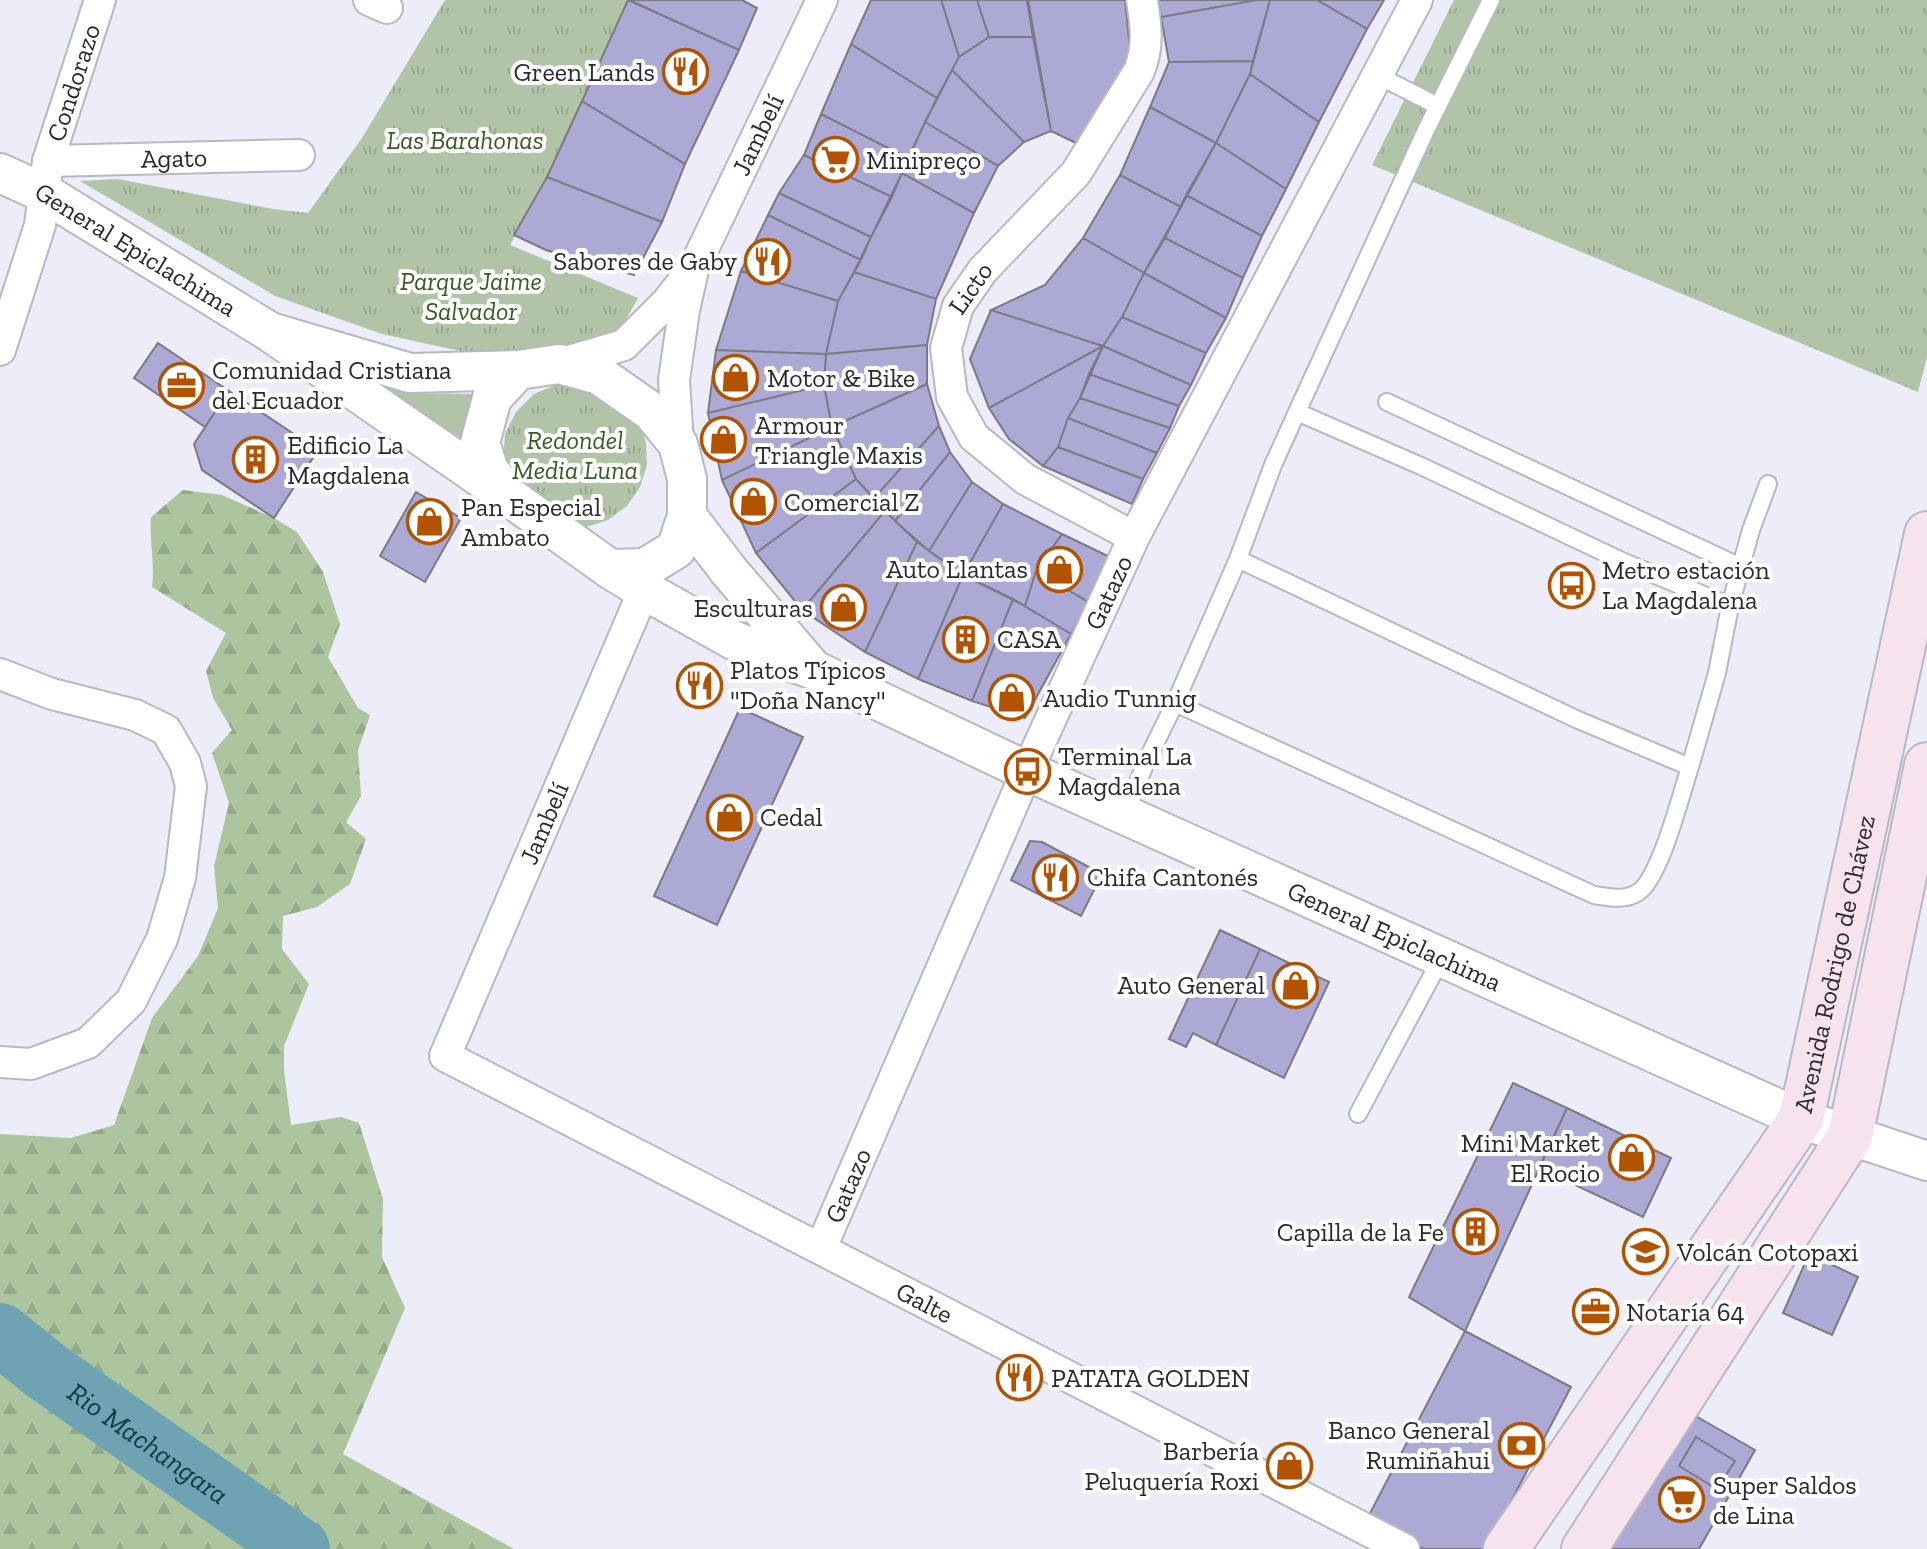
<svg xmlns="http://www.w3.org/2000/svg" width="1927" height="1549" font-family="'Zilla Slab',serif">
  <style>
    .green { fill: #b1c4a7 }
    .forest { fill: url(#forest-firs) }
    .park { fill: url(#park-tufts) }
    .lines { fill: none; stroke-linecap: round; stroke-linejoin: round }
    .river { stroke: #6ea3b3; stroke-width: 62 }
    .building { fill: #acaad4; stroke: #7a7984; stroke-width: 2 }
    .service-casing { stroke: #b8b8c4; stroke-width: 20 }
    .minor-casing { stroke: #b8b8c4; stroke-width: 34 }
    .tertiary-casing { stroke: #b8b8c4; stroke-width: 42 }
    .secondary-casing { stroke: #b8b8c4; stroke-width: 48 }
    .service { stroke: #fff; stroke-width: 16 }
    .minor { stroke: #fff; stroke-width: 30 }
    .tertiary { stroke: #fff; stroke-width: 38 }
    .secondary { stroke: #f7e3ee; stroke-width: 44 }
    .labels { text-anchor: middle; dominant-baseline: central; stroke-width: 8; stroke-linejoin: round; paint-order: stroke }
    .poi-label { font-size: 26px; fill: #28282d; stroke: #fff; text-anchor: start }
    .street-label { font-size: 26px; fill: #28282d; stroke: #fff }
    .park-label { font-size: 26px; font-style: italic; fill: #395923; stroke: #fff }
    .water-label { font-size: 28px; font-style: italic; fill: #073a46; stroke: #fff }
  </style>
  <defs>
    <pattern id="forest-firs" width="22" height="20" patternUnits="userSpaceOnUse" patternTransform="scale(2)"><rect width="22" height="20" fill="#acc59e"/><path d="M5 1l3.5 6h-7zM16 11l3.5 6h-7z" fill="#94a988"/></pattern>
    <pattern id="park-tufts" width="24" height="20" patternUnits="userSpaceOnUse" patternTransform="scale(2)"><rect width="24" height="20" fill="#b1c4a7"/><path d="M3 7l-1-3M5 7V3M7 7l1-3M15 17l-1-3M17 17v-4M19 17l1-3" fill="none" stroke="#98a890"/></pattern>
  </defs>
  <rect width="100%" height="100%" fill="#ededf9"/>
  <path class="green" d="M383,387L412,393L474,394L461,438Z"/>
  <path class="forest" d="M183,490L222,495L274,518L297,532L323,572L340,624L328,657L358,708L370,715L358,750L361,796L346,822L366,839L350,884L317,907L283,916L282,949L309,984L284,1046V1070L291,1125L341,1117L359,1123L383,1199L382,1257L405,1308L343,1454L514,1549H0V1134L71,1138L114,1125L152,1018L198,956L218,908L214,866L229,803L212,753L232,730L213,698L206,671L226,633L152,587C155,562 149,542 151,517Z"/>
  <path class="park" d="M445,0H628L547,177L510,245L638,298L619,332L551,354L469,353L382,334L275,296L80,181L118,179L273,209L308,213L362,138Z
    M1454,0H1927V357L1918,392L1372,165Z
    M582,382L639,421L646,442L647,465L640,487L627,506L608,520L586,527H564L542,520L503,459L505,434L516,412L534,394L557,384Z"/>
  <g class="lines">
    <path class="river" id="s1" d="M0,1334L46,1371L299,1549"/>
  </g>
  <path class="building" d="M628,0L739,50L685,164L582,101Z
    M629,0H742L757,8L739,50Z
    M871,0H941L959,57L937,98L851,44Z
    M941,0H977L989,37L959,57Z
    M977,0H1027L1033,37H989Z
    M1028,0H1125L1131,60L1078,144L1051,131Z
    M1158,0H1257L1161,17Z
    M1257,0H1270L1253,61L1169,62L1161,17Z
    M1270,0H1317L1367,29L1319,122L1250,74Z
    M1317,0H1384L1367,29Z
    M989,37H1033L1051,131L1024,142L952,70L959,57Z
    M851,44L937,98L908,158L821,114Z
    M1253,61L1250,74L1216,143L1150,107L1169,62Z
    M952,70L1024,142L998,166L925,122Z
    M1250,74L1319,122L1286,189L1216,143Z
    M582,101L685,164L662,222L547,177Z
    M1150,107L1216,143L1181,207L1120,175Z
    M821,114L908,158L892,197L804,155Z
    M925,122L998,166L974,213L902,173Z
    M1216,143L1286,189L1262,236L1186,195Z
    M804,155L892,197L871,237L779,193Z
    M902,173L974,213L936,299L854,272Z
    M1120,175L1181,207L1144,273L1083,238Z
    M547,177L662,222L634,275L546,250L514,235Z
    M779,193L871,237L861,260L768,215Z
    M1186,195L1262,236L1243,278L1165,238Z
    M768,215L861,260L838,301L741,271Z
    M1083,238L1144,273L1122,317L1103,346L991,310L1045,285Z
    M1165,238L1243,278L1226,318L1144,273Z
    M741,271L838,301L826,354L716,350Z
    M854,272L936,299L927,345L826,354L838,301Z
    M1144,273L1226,318L1206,353L1122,317Z
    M991,310L1103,346L989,408L970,359Z
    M1122,317L1206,353L1191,385L1103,346Z
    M158,343L229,391L205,427L134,378Z
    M927,345V384L832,427L824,385L826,354Z
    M1103,346L1191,385L1179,406L1089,374Z
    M1103,346L1080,398L1068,418L1058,447L1043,466L1009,439L989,408Z
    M716,350L826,354L824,385L708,413Z
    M1089,374L1179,406L1170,428L1080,398Z
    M927,384L939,426L874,498L856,479L832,427Z
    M824,385L832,427L722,480L708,413Z
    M229,391L318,450L274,518L202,470L194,444Z
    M1080,398L1170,428L1157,453L1068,418Z
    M1068,418L1157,453L1143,479L1058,447Z
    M939,426L950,452L895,521L874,498Z
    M832,427L856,479L756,553L722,480Z
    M1058,447L1143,479L1132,504L1043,466Z
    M950,452L972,482L929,551L895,521Z
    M856,479L885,511L802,610L756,553Z
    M972,482L1003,504L963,575L929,551Z
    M416,492L461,518L425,582L380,556Z
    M1003,504L1062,534L1036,571L1025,606L963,575Z
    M885,511L917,542L865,652L802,610Z
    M1062,534L1112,558L1090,603L1036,571Z
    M917,542L963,575L918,679L865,652Z
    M1036,571L1090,603L1071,634L1025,606Z
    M963,575L1013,599L972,701L918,679Z
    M1013,599L1071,634L1025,718L972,701Z
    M740,708L803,737L717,925L654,896Z
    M1030,841L1042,842L1102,874L1081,916L1011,880Z
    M1220,930L1260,949L1216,1045L1193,1033L1186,1047L1169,1039Z
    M1260,949L1329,982L1284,1078L1216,1045Z
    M1513,1083L1567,1108L1465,1331L1409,1297Z
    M1567,1108L1671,1158L1643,1217L1539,1168Z
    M1809,1254L1858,1277L1832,1335L1783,1313Z
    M1465,1331L1571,1387L1486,1549H1424L1367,1519Z
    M1687,1411L1755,1450L1699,1549H1609Z
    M1696,1437L1735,1461L1717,1489L1679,1466Z"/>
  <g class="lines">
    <defs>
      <path id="service" d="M1491,0L1426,130L1297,412L1421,466L1624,562L1730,606L1751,530L1768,484
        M1377,75L1438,106
        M1387,402L1741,567
        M1297,412L1273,465L1238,559L1576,719L1690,767L1717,673L1730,606
        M1175,703L1238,559
        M1125,815L1146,762L1175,703L1594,895C1609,897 1623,901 1637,893C1660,880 1681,794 1690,767
        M1358,1114L1442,957"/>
      <g id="minor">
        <path d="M369,0L387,8"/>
        <path id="s2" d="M48,161L299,155"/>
        <path id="s3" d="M0,350L40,225L48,161L100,0"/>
        <path d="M559,364L624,345L667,302L689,274"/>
        <path id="s4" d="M678,444L674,380L684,310L693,270L822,0"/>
        <path id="s5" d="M1134,537L1025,479L974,437L952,397L946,348L958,306L983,270L1076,173L1139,71C1149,46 1146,26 1142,0"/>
        <path id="s6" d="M644,590L445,1056L1404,1549"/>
        <path d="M0,674L52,694L135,715L166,730L185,763L191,786L180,878L162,939L131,1001L88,1043L31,1064L0,1062"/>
        <path id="s7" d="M821,1248L1027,771L1134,537L1417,0"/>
      </g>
      <g id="tertiary">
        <path id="s8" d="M0,173L44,193L270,332L502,492"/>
        <path d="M270,332L410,373L518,370L559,364L599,375L652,412L678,444L687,479V516L676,549L645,568L610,569"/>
        <path id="s9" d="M518,370L492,398L480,443L489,470L508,496L610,569L644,590L735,641L814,670L1027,771L1801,1119L1927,1161"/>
        <path d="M687,516L729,571L812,668"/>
      </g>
      <g id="secondary">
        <path id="s10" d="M1506,1549L1801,1119L1927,534"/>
        <path d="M1584,1549L1850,1136L1927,765"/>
      </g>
    </defs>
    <use href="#service" class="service-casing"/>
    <use href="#minor" class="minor-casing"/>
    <use href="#tertiary" class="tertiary-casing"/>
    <use href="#secondary" class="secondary-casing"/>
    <use href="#service" class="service"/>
    <use href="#minor" class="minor"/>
    <use href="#tertiary" class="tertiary"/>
    <use href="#secondary" class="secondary"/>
  </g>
  <defs>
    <symbol id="restaurant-ring" viewBox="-11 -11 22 22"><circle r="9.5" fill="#fff" stroke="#b15300" stroke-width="1.5"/><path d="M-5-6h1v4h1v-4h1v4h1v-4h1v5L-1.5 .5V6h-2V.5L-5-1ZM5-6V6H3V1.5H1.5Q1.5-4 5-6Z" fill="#b15300"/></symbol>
    <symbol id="supermarket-ring" viewBox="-11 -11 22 22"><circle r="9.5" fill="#fff" stroke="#b15300" stroke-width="1.5"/><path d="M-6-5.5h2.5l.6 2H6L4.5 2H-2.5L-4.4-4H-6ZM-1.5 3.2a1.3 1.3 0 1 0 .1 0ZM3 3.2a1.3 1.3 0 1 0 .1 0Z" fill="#b15300"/></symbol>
    <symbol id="shop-ring" viewBox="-11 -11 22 22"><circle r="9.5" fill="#fff" stroke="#b15300" stroke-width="1.5"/><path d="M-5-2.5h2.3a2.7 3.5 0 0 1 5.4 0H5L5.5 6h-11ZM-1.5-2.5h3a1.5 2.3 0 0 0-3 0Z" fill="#b15300"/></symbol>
    <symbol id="office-ring" viewBox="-11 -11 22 22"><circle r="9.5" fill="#fff" stroke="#b15300" stroke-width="1.5"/><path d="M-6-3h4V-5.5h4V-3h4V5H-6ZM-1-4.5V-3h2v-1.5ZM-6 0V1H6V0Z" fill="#b15300"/></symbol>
    <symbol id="building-ring" viewBox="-11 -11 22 22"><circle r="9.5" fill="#fff" stroke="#b15300" stroke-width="1.5"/><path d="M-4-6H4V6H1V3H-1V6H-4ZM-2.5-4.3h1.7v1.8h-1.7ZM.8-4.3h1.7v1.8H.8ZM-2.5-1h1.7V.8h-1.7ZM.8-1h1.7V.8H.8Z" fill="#b15300"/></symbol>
    <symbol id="bus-ring" viewBox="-11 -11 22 22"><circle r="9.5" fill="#fff" stroke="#b15300" stroke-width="1.5"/><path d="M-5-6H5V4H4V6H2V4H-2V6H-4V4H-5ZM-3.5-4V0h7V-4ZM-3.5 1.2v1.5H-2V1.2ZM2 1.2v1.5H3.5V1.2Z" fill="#b15300"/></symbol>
    <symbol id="school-ring" viewBox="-11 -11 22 22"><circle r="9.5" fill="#fff" stroke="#b15300" stroke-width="1.5"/><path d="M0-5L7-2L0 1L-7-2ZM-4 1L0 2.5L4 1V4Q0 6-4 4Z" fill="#b15300"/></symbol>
    <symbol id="bank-ring" viewBox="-11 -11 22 22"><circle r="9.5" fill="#fff" stroke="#b15300" stroke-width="1.5"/><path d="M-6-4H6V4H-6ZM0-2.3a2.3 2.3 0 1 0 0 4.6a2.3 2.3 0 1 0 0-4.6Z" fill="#b15300"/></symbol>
  </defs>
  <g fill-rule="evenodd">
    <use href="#restaurant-ring" x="660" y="46" width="51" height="51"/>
    <use href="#supermarket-ring" x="810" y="134" width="51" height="51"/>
    <use href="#restaurant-ring" x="742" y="236" width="51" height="51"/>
    <use href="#shop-ring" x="710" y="352" width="51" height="51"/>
    <use href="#office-ring" x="156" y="360" width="51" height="51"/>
    <use href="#shop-ring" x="698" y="414" width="51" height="51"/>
    <use href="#building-ring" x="230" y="434" width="51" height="51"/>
    <use href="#shop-ring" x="728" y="476" width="51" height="51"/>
    <use href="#shop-ring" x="404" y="496" width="51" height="51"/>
    <use href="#shop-ring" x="1034" y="544" width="51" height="51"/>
    <use href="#bus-ring" x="1546" y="560" width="51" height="51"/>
    <use href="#shop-ring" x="818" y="582" width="51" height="51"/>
    <use href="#building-ring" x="940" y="614" width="51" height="51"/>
    <use href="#restaurant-ring" x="674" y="660" width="51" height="51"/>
    <use href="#shop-ring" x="986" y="672" width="51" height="51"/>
    <use href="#bus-ring" x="1002" y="746" width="51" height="51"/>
    <use href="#shop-ring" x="704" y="792" width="51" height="51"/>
    <use href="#restaurant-ring" x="1030" y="852" width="51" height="51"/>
    <use href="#shop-ring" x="1270" y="960" width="51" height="51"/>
    <use href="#shop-ring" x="1606" y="1132" width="51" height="51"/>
    <use href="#building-ring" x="1450" y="1206" width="51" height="51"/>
    <use href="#school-ring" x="1620" y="1226" width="51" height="51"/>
    <use href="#office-ring" x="1570" y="1286" width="51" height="51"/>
    <use href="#restaurant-ring" x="994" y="1352" width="51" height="51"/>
    <use href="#bank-ring" x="1496" y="1420" width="51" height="51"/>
    <use href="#shop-ring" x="1264" y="1440" width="51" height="51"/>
    <use href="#supermarket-ring" x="1656" y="1474" width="51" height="51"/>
  </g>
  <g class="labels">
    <g class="poi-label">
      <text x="655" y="72" text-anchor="end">Green Lands</text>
      <text x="866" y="160">Minipreço</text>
      <text x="737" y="261" text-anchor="end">Sabores de Gaby</text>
      <text x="212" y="370">Comunidad Cristiana<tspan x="212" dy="30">del Ecuador</tspan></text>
      <text x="767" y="378">Motor &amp; Bike</text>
      <text x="755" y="425">Armour<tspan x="755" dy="30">Triangle Maxis</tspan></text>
      <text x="287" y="445">Edificio La<tspan x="287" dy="30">Magdalena</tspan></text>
      <text x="784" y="502">Comercial Z</text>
      <text x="461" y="507">Pan Especial<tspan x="461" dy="30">Ambato</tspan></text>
      <text x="1028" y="569" text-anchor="end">Auto Llantas</text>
      <text x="1602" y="570">Metro estación<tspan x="1602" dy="30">La Magdalena</tspan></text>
      <text x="813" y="608" text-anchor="end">Esculturas</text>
      <text x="997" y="639">CASA</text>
      <text x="730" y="670">Platos Típicos<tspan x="730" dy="30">"Doña Nancy"</tspan></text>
      <text x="1043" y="698">Audio Tunnig</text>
      <text x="1058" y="756">Terminal La<tspan x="1058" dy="30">Magdalena</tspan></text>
      <text x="760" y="817">Cedal</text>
      <text x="1087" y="877">Chifa Cantonés</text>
      <text x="1265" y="985" text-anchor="end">Auto General</text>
      <text x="1600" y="1143" text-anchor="end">Mini Market<tspan x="1600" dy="30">El Rocio</tspan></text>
      <text x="1444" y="1232" text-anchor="end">Capilla de la Fe</text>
      <text x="1677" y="1252">Volcán Cotopaxi</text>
      <text x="1626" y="1312">Notaría 64</text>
      <text x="1051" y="1378">PATATA GOLDEN</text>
      <text x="1490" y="1430" text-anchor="end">Banco General<tspan x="1490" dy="30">Rumiñahui</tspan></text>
      <text x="1259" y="1451" text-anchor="end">Barbería<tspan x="1259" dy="30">Peluquería Roxi</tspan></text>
      <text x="1713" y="1485">Super Saldos<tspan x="1713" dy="30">de Lina</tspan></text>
    </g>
    <g class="street-label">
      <text stroke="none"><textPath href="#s3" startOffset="278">Condorazo</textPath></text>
      <text stroke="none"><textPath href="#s4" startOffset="326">Jambelí</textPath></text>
      <text stroke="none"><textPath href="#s2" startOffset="126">Agato</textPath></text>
      <text stroke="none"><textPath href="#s8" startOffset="156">General Epiclachima</textPath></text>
      <text stroke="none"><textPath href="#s5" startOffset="350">Licto</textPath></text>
      <text stroke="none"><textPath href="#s7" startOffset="716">Gatazo</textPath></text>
      <text transform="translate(544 823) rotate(-67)">Jambelí</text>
      <text stroke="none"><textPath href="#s9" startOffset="1138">General Epiclachima</textPath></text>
      <text stroke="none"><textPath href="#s10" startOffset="680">Avenida Rodrigo de Chávez</textPath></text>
      <text stroke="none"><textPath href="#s7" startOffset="68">Gatazo</textPath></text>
      <text stroke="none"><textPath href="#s6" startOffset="1046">Galte</textPath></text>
    </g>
    <g class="park-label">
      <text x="465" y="140">Las Barahonas</text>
      <text x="471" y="281">Parque Jaime<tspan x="471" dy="30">Salvador</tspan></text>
      <text x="575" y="440">Redondel<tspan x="575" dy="30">Media Luna</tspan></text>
    </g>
    <g class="water-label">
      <text stroke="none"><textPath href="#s1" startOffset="184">Rio Machangara</textPath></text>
    </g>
  </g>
</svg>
